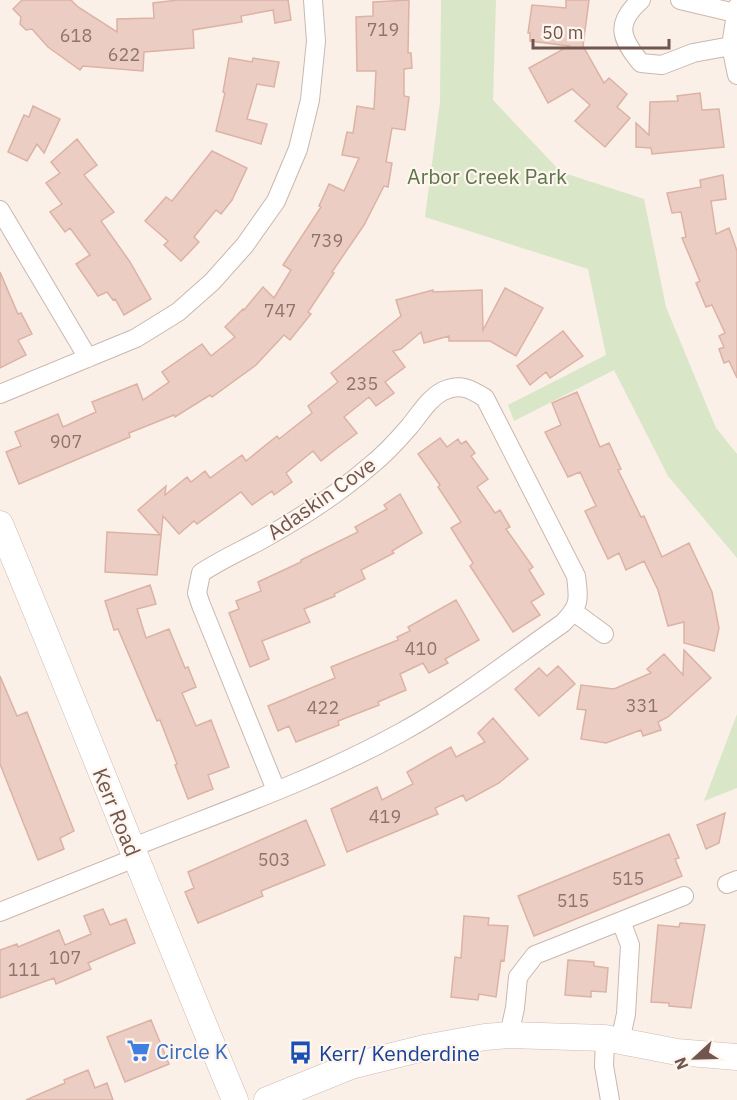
<svg xmlns="http://www.w3.org/2000/svg" width="737" height="1100" font-family="'IBM Plex Sans',sans-serif">
  <style>
    .green { fill: #d9e6c8 }
    .building { fill: #eccdc3; stroke: #dcb2a5; stroke-width: 1.5 }
    .lines { fill: none; stroke-linecap: round; stroke-linejoin: round }
    .street-casing { stroke: #cab7af; stroke-width: 20 }
    .secondary-casing { stroke: #cfb9b0; stroke-width: 27 }
    .street { stroke: #fff; stroke-width: 18 }
    .secondary { stroke: #fff; stroke-width: 26 }
    .labels { text-anchor: middle; dominant-baseline: central; stroke-width: 4.5; stroke-linejoin: round; paint-order: stroke }
    .number-label { font-size: 18px; fill: #90746c }
    .park-label { font-size: 21px; fill: #5d7549; stroke: #fdf5ee }
    .street-label { font-size: 21px; fill: #71564f; stroke: #fdf5ee }
    .shop-label { font-size: 21px; fill: #366cbe; stroke: #fdf5ee; text-anchor: start }
    .transit-label { font-size: 21px; fill: #164399; stroke: #fdf5ee; text-anchor: start }
  </style>
  <rect width="100%" height="100%" fill="#faf0e8"/>
  <path class="green" d="M441,0H496L493,100L561,172L644,199L666,307L716,428L737,454V558L668,476L614,370L514,421L508,405L606,355L588,269L425,217L440,102Z
    M737,714V788L704,801Z"/>
  <path class="building" d="M22,0H71L78,7L117,32V19L154,18L153,3L178,0H288L291,20L275,23L273,10L241,16L242,22L193,30L194,48L144,52L143,71L83,66L80,70L48,47L32,29L26,30L20,24L21,17L13,9Z
    M409,0L408,53H411L412,68L404,69V96L409,97L405,130L392,128L386,162L392,163L388,187L384,186L364,225L332,272L334,273L308,312L311,314L290,340L284,335L256,365L212,397L210,395L175,417L174,415L129,433L130,437L19,484L6,452L21,446L15,432L58,414L63,427L96,412L92,402L137,384L143,400L169,382L162,372L202,344L211,356L235,337L225,327L243,309L244,310L263,287L274,298L291,270L283,265L321,207L319,206L329,184L344,191L359,158L342,155L347,132L353,133L357,106L374,109L376,71H357L356,17L373,16V2Z
    M566,0H589L583,46L604,83L609,78L627,94L617,107L630,118L605,147L575,121L590,105L572,89L548,103L529,68L569,46L530,41V33H528L532,5L566,8Z
    M229,58L252,62L253,58L279,62L274,87L257,84L247,119L267,124L261,144L216,131L225,93L223,92Z
    M700,93L702,110L719,109L724,147L652,154L651,148L636,147V123L649,135L650,102L678,101L677,96Z
    M33,106L60,119L44,153L37,144L27,161L8,152L24,115L29,117Z
    M77,139L97,165L84,175L114,212L101,221L130,262L151,299L124,315L115,299L113,300L107,292L98,296L76,264L90,255L70,228L65,232L50,212L62,204L46,183L60,173L51,162Z
    M212,151L247,168L232,200L221,214L216,210L194,237L199,242L181,261L164,245L168,241L145,221L166,197L172,201Z
    M723,175L726,199L711,201L716,234L729,228L737,251V378L729,361L724,363L719,349L724,347L719,336L725,333L712,305L706,307L696,283L700,281L682,238L686,237L681,212L672,213L667,193L701,187L700,180Z
    M0,272L18,314L21,313L32,334L18,340L26,355L0,368Z
    M505,288L543,308L516,356L490,341H449V336L424,343L421,332L401,349L393,351L405,367L385,382L394,393L376,406L369,397L344,417L357,433L336,449L321,461L313,451L286,473L292,482L274,495L272,491L252,505L241,492L197,524L194,521L179,534L163,516L157,575L105,572L107,532L160,535L138,510L166,486L165,495L187,477L191,482L205,471L210,478L242,455L246,461L277,436L279,439L312,413L308,406L338,382L331,373L401,316L396,300L433,290V292L482,290L483,330Z
    M563,331L583,356L550,378L546,372L530,385L517,366Z
    M577,392L600,447L609,443L621,469L618,470L641,517L644,516L662,557L689,543L712,592L719,628L714,651L684,643V622L668,626L658,590L644,561L626,570L619,553L608,559L585,511L596,506L580,472L568,477L545,432L561,425L552,403Z
    M440,438L447,447L458,439L461,444L466,441L475,453L471,456L488,479L477,487L495,513L500,510L510,527L506,529L533,567L529,570L544,594L531,602L540,615L513,632L470,566L473,563L451,528L461,522L438,487L440,485L418,454Z
    M400,494L422,533L392,551L394,553L361,570L365,579L334,594L335,596L304,609L310,622L262,641L269,659L250,667L229,613L239,609L236,601L261,591L258,582L301,562V560L358,532L355,527L387,509L384,505Z
    M150,585L156,604L137,609L146,638L169,629L185,668L188,667L196,687L182,693L196,726L211,720L229,767L208,775L213,789L188,799L175,765L177,764L160,720L157,721L118,629L114,630L105,601Z
    M456,600L479,640L445,659L448,663L429,673L423,663L400,674L406,690L378,702L379,705L338,721L339,725L296,742L289,726L278,731L268,706L335,678L331,667L398,640L397,637L410,631L408,627Z
    M684,650L711,678L668,717L658,722L661,730L643,736L641,730L606,743L581,739L586,710L577,709L581,685L614,689L651,673L647,669L664,654L683,675Z
    M558,666L575,684L539,716L515,689L539,668L547,676Z
    M0,676L17,716L27,712L74,831L60,838L64,849L38,860L0,764Z
    M493,718L528,759L499,783L466,801L463,795L435,808L438,814L347,852L331,809L377,787L382,800L413,784L407,772L435,756L451,747L456,757L485,742L478,733Z
    M725,813L719,843L706,849L697,825Z
    M306,820L325,865L261,891L263,896L198,923L185,892L194,888L188,872Z
    M669,834L679,858L675,859L682,876L534,936L518,896Z
    M103,909L110,925L126,919L135,943L88,963L91,969L56,984L54,978L0,998V950L17,944L18,947L59,930L65,945L91,934L84,916Z
    M464,916L489,918L488,925L508,926L504,961L501,960L496,997L479,994L478,1000L451,997L455,957L461,958Z
    M680,923L705,925L691,1008L669,1006V1003L651,1002L658,925L679,927Z
    M568,960L594,962V966L608,968L606,992L591,991V997L565,995Z
    M151,1020L169,1064L125,1082L107,1037Z
    M88,1070L95,1088L107,1083L113,1100H26L65,1083L64,1080Z"/>
  <g class="lines">
    <defs>
      <path id="street" d="M641,0C615,23 620,38 641,63L662,65L693,53L731,46
        M680,0L735,13
        M737,7L731,46L737,75
        M0,210L88,358
        M0,394L136,338L178,312L212,282L245,245L276,201L298,149L310,100L316,41L313,0
        M574,612L604,634
        M131,848C221,812 315,780 400,733C457,702 509,661 563,623C580,606 579,600 576,576L485,398C471,389 460,383 443,391C428,399 420,414 409,427C397,441 384,455 370,466C337,495 299,519 261,540C241,551 220,560 201,573L197,593L201,605L276,790
        M727,884L737,880
        M0,912L135,858
        M621,921L684,896
        M509,1035L515,1008L518,977L535,955L621,921L630,945L626,1014L620,1041
        M605,1038L604,1066L610,1100"/>
      <path id="secondary" d="M0,524C80,715 155,909 235,1100
        M267,1100L351,1066L424,1048L485,1037L509,1035L605,1038L677,1052L737,1057"/>
    </defs>
    <use href="#street" class="street-casing"/>
    <use href="#secondary" class="secondary-casing"/>
    <use href="#street" class="street"/>
    <use href="#secondary" class="secondary"/>
  </g>
  <defs>
    <symbol id="supermarket-bare" viewBox="-9 -9 18 18"><path d="M-6-5.5h2.5l.6 2H6L4.5 2H-2.5L-4.4-4H-6ZM-1.5 3.2a1.3 1.3 0 1 0 .1 0ZM3 3.2a1.3 1.3 0 1 0 .1 0Z" fill="#3f7fe0" stroke="#fdf5ee" stroke-width="2.5" paint-order="stroke"/></symbol>
    <symbol id="bus-bare" viewBox="-9 -9 18 18"><path d="M-5-6H5V4H4V6H2V4H-2V6H-4V4H-5ZM-3.5-4V0h7V-4ZM-3.5 1.2v1.5H-2V1.2ZM2 1.2v1.5H3.5V1.2Z" fill="#1a4fb4" stroke="#fdf5ee" stroke-width="2.5" paint-order="stroke"/></symbol>
  </defs>
  <g fill-rule="evenodd">
    <use href="#supermarket-bare" x="122" y="1034" width="33" height="33"/>
    <use href="#bus-bare" x="284" y="1036" width="33" height="33"/>
  </g>
  <g class="labels">
    <g class="number-label">
      <text x="383" y="29">719</text>
      <text x="76" y="35">618</text>
      <text x="124" y="54">622</text>
      <text x="327" y="240">739</text>
      <text x="280" y="310">747</text>
      <text x="362" y="383">235</text>
      <text x="66" y="441">907</text>
      <text x="421" y="648">410</text>
      <text x="642" y="705">331</text>
      <text x="323" y="707">422</text>
      <text x="385" y="816">419</text>
      <text x="274" y="859">503</text>
      <text x="628" y="878">515</text>
      <text x="573" y="900">515</text>
      <text x="65" y="957">107</text>
      <text x="24" y="969">111</text>
    </g>
    <g class="park-label">
      <text x="487" y="176">Arbor Creek Park</text>
    </g>
    <g class="street-label">
      <text transform="translate(321 498) rotate(-35)">Adaskin Cove</text>
      <text transform="translate(117 812) rotate(68)">Kerr Road</text>
    </g>
    <g class="shop-label">
      <text x="156" y="1051">Circle K</text>
    </g>
    <g class="transit-label">
      <text x="319" y="1053">Kerr/ Kenderdine</text>
    </g>
  </g>
  <g transform="translate(695 1058) rotate(248)" stroke="#fdf5ee" stroke-width="4.5" paint-order="stroke">
  <path d="M0-4.5L10 22L0 15L-10 22Z" fill="#71564f"/>
  <text y="-9" font-size="16" font-weight="bold" text-anchor="middle" fill="#71564f">N</text>
  </g>
  <path d="M533 39v9h136v-9" fill="none" stroke="#71564f" stroke-width="3"/>
  <text x="542" y="39" font-size="18" fill="#71564f" stroke="#fdf5ee" stroke-width="4.5" paint-order="stroke">50 m</text>
</svg>
